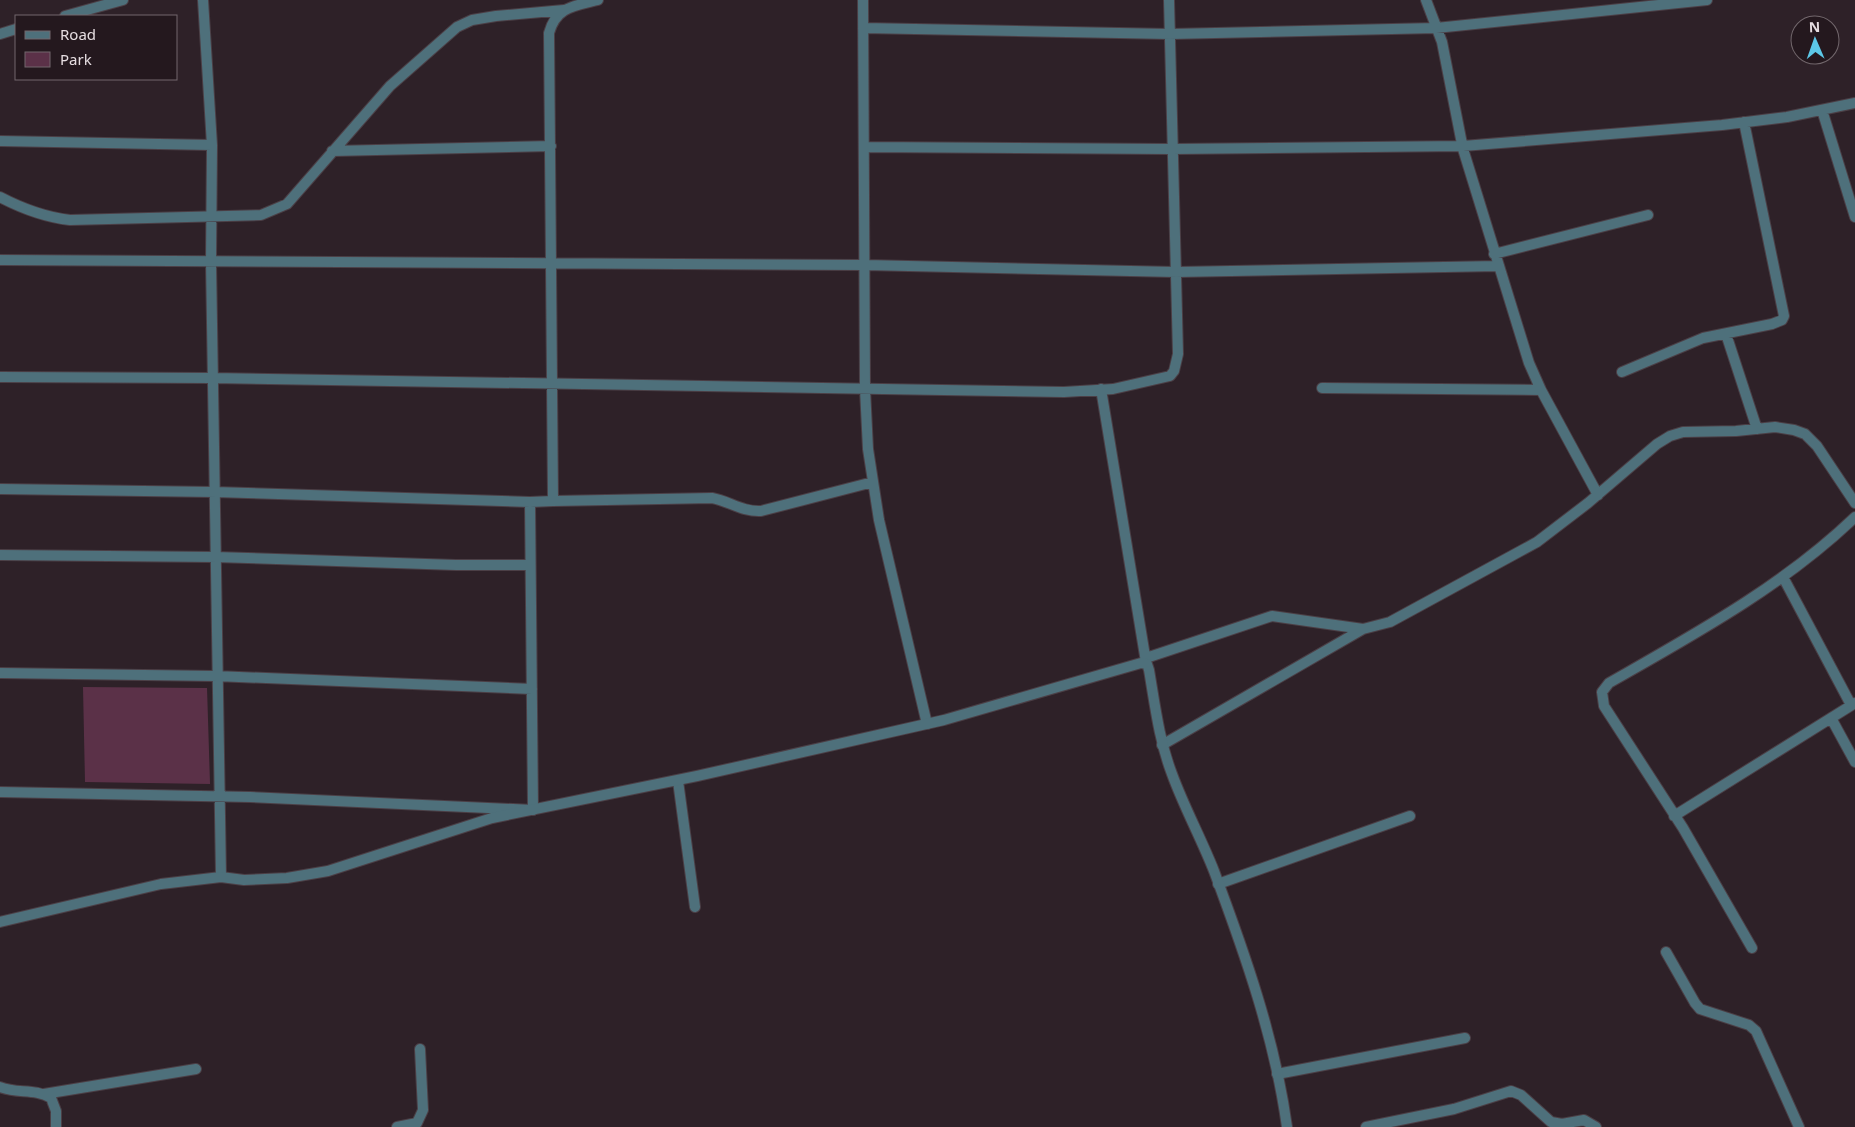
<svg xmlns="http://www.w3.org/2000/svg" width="1855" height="1127" font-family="'Noto Sans',sans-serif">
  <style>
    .green { fill: #5b3148 }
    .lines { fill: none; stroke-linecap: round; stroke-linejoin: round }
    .minor-casing { stroke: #4b3f46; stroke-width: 12 }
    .tertiary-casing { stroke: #4b3f46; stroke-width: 12 }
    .minor { stroke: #4e707b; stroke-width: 10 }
    .tertiary { stroke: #4e707b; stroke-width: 10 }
  </style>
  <rect width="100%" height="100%" fill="#2e2128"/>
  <path class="green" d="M83,687L207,688L210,784L85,782Z"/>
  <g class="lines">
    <defs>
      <path id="minor" d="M203,0L212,145L211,262L221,877
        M863,0L865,389L868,449L879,520L927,724
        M1426,0L1442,42L1463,149L1529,363L1541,390L1598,495
        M863,28L1170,34L1436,28L1707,0
        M1822,110L1855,217
        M0,141L212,145
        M864,147L1172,149L1463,146L1722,125L1787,117L1855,103
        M332,151L551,146
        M0,197C23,209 44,217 70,220L261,215L287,204L390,86L457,27L472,20L496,16L564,10
        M1494,254L1648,215
        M0,260L865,265L1176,272L1498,266
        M1726,334L1757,429
        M1622,372L1703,338L1772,324L1782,320L1784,316L1744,122
        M0,377L212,378L1064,392L1113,389L1170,376L1174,371L1178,354L1169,0
        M1322,388L1541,390
        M1101,389L1146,662
        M0,489L215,492L530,502
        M553,501L712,498C729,501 742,512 761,511L873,482
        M0,555L215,557L456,565H530
        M1783,577L1851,705
        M1146,658L1272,616L1363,629L1390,622L1537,542L1588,503L1657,444L1670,436L1683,432L1736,431L1775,427L1794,430L1805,434L1817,446L1855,503
        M0,673L216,676L532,689
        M1831,718L1855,762
        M1162,745L1363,629
        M678,781L695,907
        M0,792L250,797L533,810L530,502L553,501L549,33C556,7 574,6 598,0
        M1674,816L1855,703
        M1218,884L1410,816
        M1752,948L1683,828L1604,706L1602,692L1609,683C1695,634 1783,586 1855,517
        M1666,952L1695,1003L1700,1009L1749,1025L1756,1031L1799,1127
        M1277,1074L1465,1038
        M0,1087C17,1094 35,1088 51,1098L56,1111V1127
        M44,1094L196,1069
        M397,1127L417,1123L423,1110L420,1049
        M1366,1127L1454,1109L1511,1091L1521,1095L1551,1122L1562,1124L1584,1120L1596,1127"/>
      <path id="tertiary" d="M65,16L123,0
        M0,34L16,29
        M0,922L161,884L221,877L244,880L287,878L328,871L492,818L697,776L944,720L1141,663L1147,664L1149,670C1155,705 1159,740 1172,774C1184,807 1201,838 1214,871C1245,954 1275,1039 1287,1127"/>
    </defs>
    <use href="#minor" class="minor-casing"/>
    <use href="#tertiary" class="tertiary-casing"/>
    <use href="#minor" class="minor"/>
    <use href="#tertiary" class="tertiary"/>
  </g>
  <rect x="15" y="15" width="162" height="65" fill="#24181e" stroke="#72676c"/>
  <rect x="25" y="31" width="25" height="8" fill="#4e707b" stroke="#72676c"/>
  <text x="60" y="40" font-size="15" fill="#e6dde1">Road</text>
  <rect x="25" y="52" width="25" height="15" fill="#5b3148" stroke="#72676c"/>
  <text x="60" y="65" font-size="15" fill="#e6dde1">Park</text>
  <g transform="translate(1815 40) rotate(358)"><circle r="24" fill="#24181e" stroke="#72676c"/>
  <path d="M0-4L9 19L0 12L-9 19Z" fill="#5cc7e7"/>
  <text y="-8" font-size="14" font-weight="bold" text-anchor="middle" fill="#e6dde1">N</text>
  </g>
</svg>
